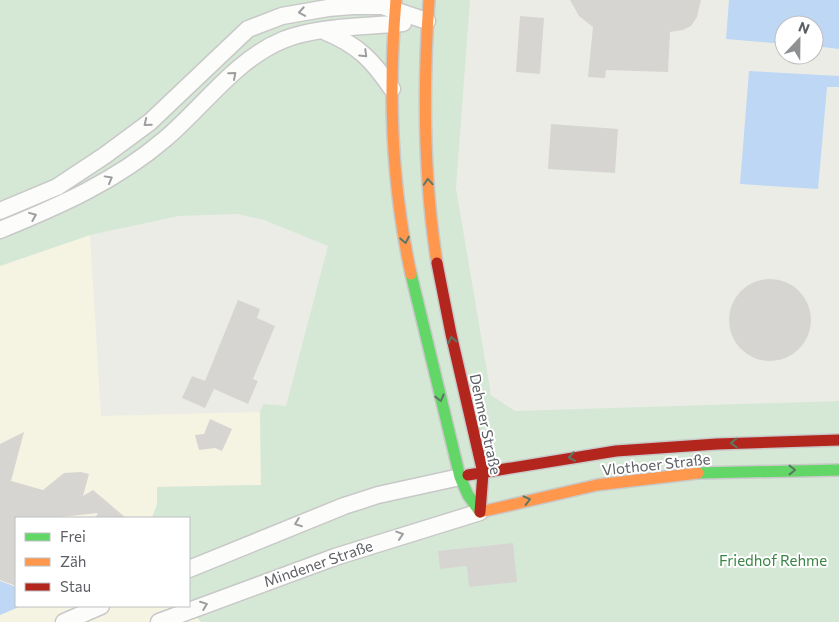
<svg xmlns="http://www.w3.org/2000/svg" width="839" height="622" font-family="Commissioner,sans-serif">
  <style>
    .commercial { fill: #f5f3e1 }
    .green { fill: #d5e8d5 }
    .water { fill: #bdd7f4 }
    .building { fill: #d6d5d2 }
    .lines { fill: none; stroke-linecap: round; stroke-linejoin: round }
    .street-casing { stroke: #c8c8c8; stroke-width: 19 }
    .fast-casing { stroke: #c9c9c9; stroke-width: 14 }
    .slow-casing { stroke: #c9c9c9; stroke-width: 14 }
    .jam-casing { stroke: #c9c9c9; stroke-width: 14 }
    .street { stroke: #fcfcfb; stroke-width: 16 }
    .fast { stroke: #63d668; stroke-width: 11 }
    .slow { stroke: #ff974d; stroke-width: 11 }
    .jam { stroke: #b3261e; stroke-width: 11 }
    .oneway { stroke: #9d9ea0 }
    .oneway2 { stroke: #5e7765 }
    .labels { text-anchor: middle; dominant-baseline: central; stroke-width: 4; stroke-linejoin: round; paint-order: stroke }
    .street-label { font-size: 15px; fill: #5d5f64; stroke: #fff }
    .park-label { font-size: 15px; fill: #3b8546; stroke: #fff }
  </style>
  <rect width="100%" height="100%" fill="#ecece7"/>
  <path class="commercial" d="M90,235L101,416L260,412L261,485L157,487V504L152,518H94L95,516L76,518H16V587L0,581V266Z
    M21,606H187L201,622H0V615Z"/>
  <path class="green" d="M0,0H470L456,188L491,395L515,411L839,401V622H201L187,606L189,518H152L157,504V487L261,485L260,412L263,404L286,406L328,246L264,220L238,214L179,216L90,235L0,266Z"/>
  <path class="water" d="M729,0H839V49L814,46V25H784V44L726,39Z
    M749,71L839,76V87H827L818,189L740,184Z
    M0,581L16,587V606H21L0,615Z"/>
  <path class="building" d="M570,0H701L697,17L691,26L683,30L670,32L668,72L606,70L605,78L588,77L593,27L579,16Z
    M520,16L544,18L540,74L516,72Z
    M551,124L618,129L615,173L548,169Z
    M729 320a41 41 0 1 1 82 0a41 41 0 1 1-82 0Z
    M238,300L260,309L257,318L275,326L253,379L258,381L248,404L214,389L205,408L182,398L192,376L205,381Z
    M210,419L232,429L222,451L215,448L199,450L195,435L204,434Z
    M24,432L11,481L43,490L64,473L81,472L89,474L83,496L93,490L126,518H95L98,513L52,518H16V586L0,580V444Z
    M513,543L517,582L469,587L467,566L440,569L438,551Z"/>
  <g class="lines">
    <defs>
      <path id="street" d="M326,32C358,45 373,61 392,89
        M0,211L57,187L104,156L150,122L248,29L282,16L328,8L353,6H382L427,21
        M0,230C59,206 116,181 165,139C203,107 236,59 283,40C317,26 366,27 403,23
        M189,569L344,506L378,495L460,477
        M64,622L101,606
        M159,622L335,557L480,512"/>
      <path id="fast" d="M411,274L460,477L468,495L480,512
        M698,473L839,470"/>
      <path id="slow" d="M396,0C388,93 391,183 411,274
        M429,0C423,88 423,175 437,263
        M480,512L597,485L698,473"/>
      <path id="jam" d="M437,263L451,334L483,473L480,512
        M468,475L616,451L717,444L839,440"/>
    </defs>
    <use href="#street" class="street-casing"/>
    <use href="#fast" class="fast-casing"/>
    <use href="#slow" class="slow-casing"/>
    <use href="#jam" class="jam-casing"/>
    <use href="#street" class="street"/>
    <use href="#fast" class="fast"/>
    <use href="#slow" class="slow"/>
    <use href="#jam" class="jam"/>
  </g>
  <defs><path id="oneway-chevron" d="M-2-3.5L2.5 0L-2 3.5" fill="none" stroke-width="1.6" stroke-linecap="round" stroke-linejoin="round" transform="scale(1.25)"/></defs>
  <g class="oneway">
    <use href="#oneway-chevron" transform="translate(302 12) rotate(170)"/>
    <use href="#oneway-chevron" transform="translate(364 54) rotate(44)"/>
    <use href="#oneway-chevron" transform="translate(233 75) rotate(-41)"/>
    <use href="#oneway-chevron" transform="translate(147 123) rotate(141)"/>
    <use href="#oneway-chevron" transform="translate(109 179) rotate(-29)"/>
    <use href="#oneway-chevron" transform="translate(33 216) rotate(-22)"/>
    <use href="#oneway-chevron" transform="translate(298 523) rotate(159)"/>
    <use href="#oneway-chevron" transform="translate(400 535) rotate(-18)"/>
    <use href="#oneway-chevron" transform="translate(204 605) rotate(-21)"/>
  </g>
  <g class="oneway2">
    <use href="#oneway-chevron" transform="translate(428 182) rotate(-94)"/>
    <use href="#oneway-chevron" transform="translate(405 240) rotate(79)"/>
    <use href="#oneway-chevron" transform="translate(452 340) rotate(-103)"/>
    <use href="#oneway-chevron" transform="translate(440 398) rotate(76)"/>
    <use href="#oneway-chevron" transform="translate(734 443) rotate(178)"/>
    <use href="#oneway-chevron" transform="translate(572 457) rotate(170)"/>
    <use href="#oneway-chevron" transform="translate(792 470)"/>
    <use href="#oneway-chevron" transform="translate(527 500) rotate(-14)"/>
  </g>
  <g class="labels">
    <g class="street-label">
      <text transform="translate(486 424) rotate(78)">Dehmer Straße</text>
      <text transform="translate(656 464) rotate(-6)">Vlothoer Straße</text>
      <text transform="translate(318 563) rotate(-19)">Mindener Straße</text>
    </g>
    <g class="park-label">
      <text x="773" y="560">Friedhof Rehme</text>
    </g>
  </g>
  <rect x="15" y="517" width="175" height="90" fill="#ffffff" stroke="#bebfc1"/>
  <rect x="25" y="533" width="25" height="8" fill="#63d668" stroke="#bebfc1"/>
  <text x="60" y="542" font-size="15" fill="#5d5f64">Frei</text>
  <rect x="25" y="558" width="25" height="8" fill="#ff974d" stroke="#bebfc1"/>
  <text x="60" y="567" font-size="15" fill="#5d5f64">Zäh</text>
  <rect x="25" y="583" width="25" height="8" fill="#b3261e" stroke="#bebfc1"/>
  <text x="60" y="592" font-size="15" fill="#5d5f64">Stau</text>
  <g transform="translate(799 40) rotate(22)"><circle r="24" fill="#ffffff" stroke="#bebfc1"/>
  <path d="M0-4L9 19L0 12L-9 19Z" fill="#8f9092"/>
  <text y="-8" font-size="14" font-weight="bold" text-anchor="middle" fill="#5d5f64">N</text>
  </g>
</svg>
